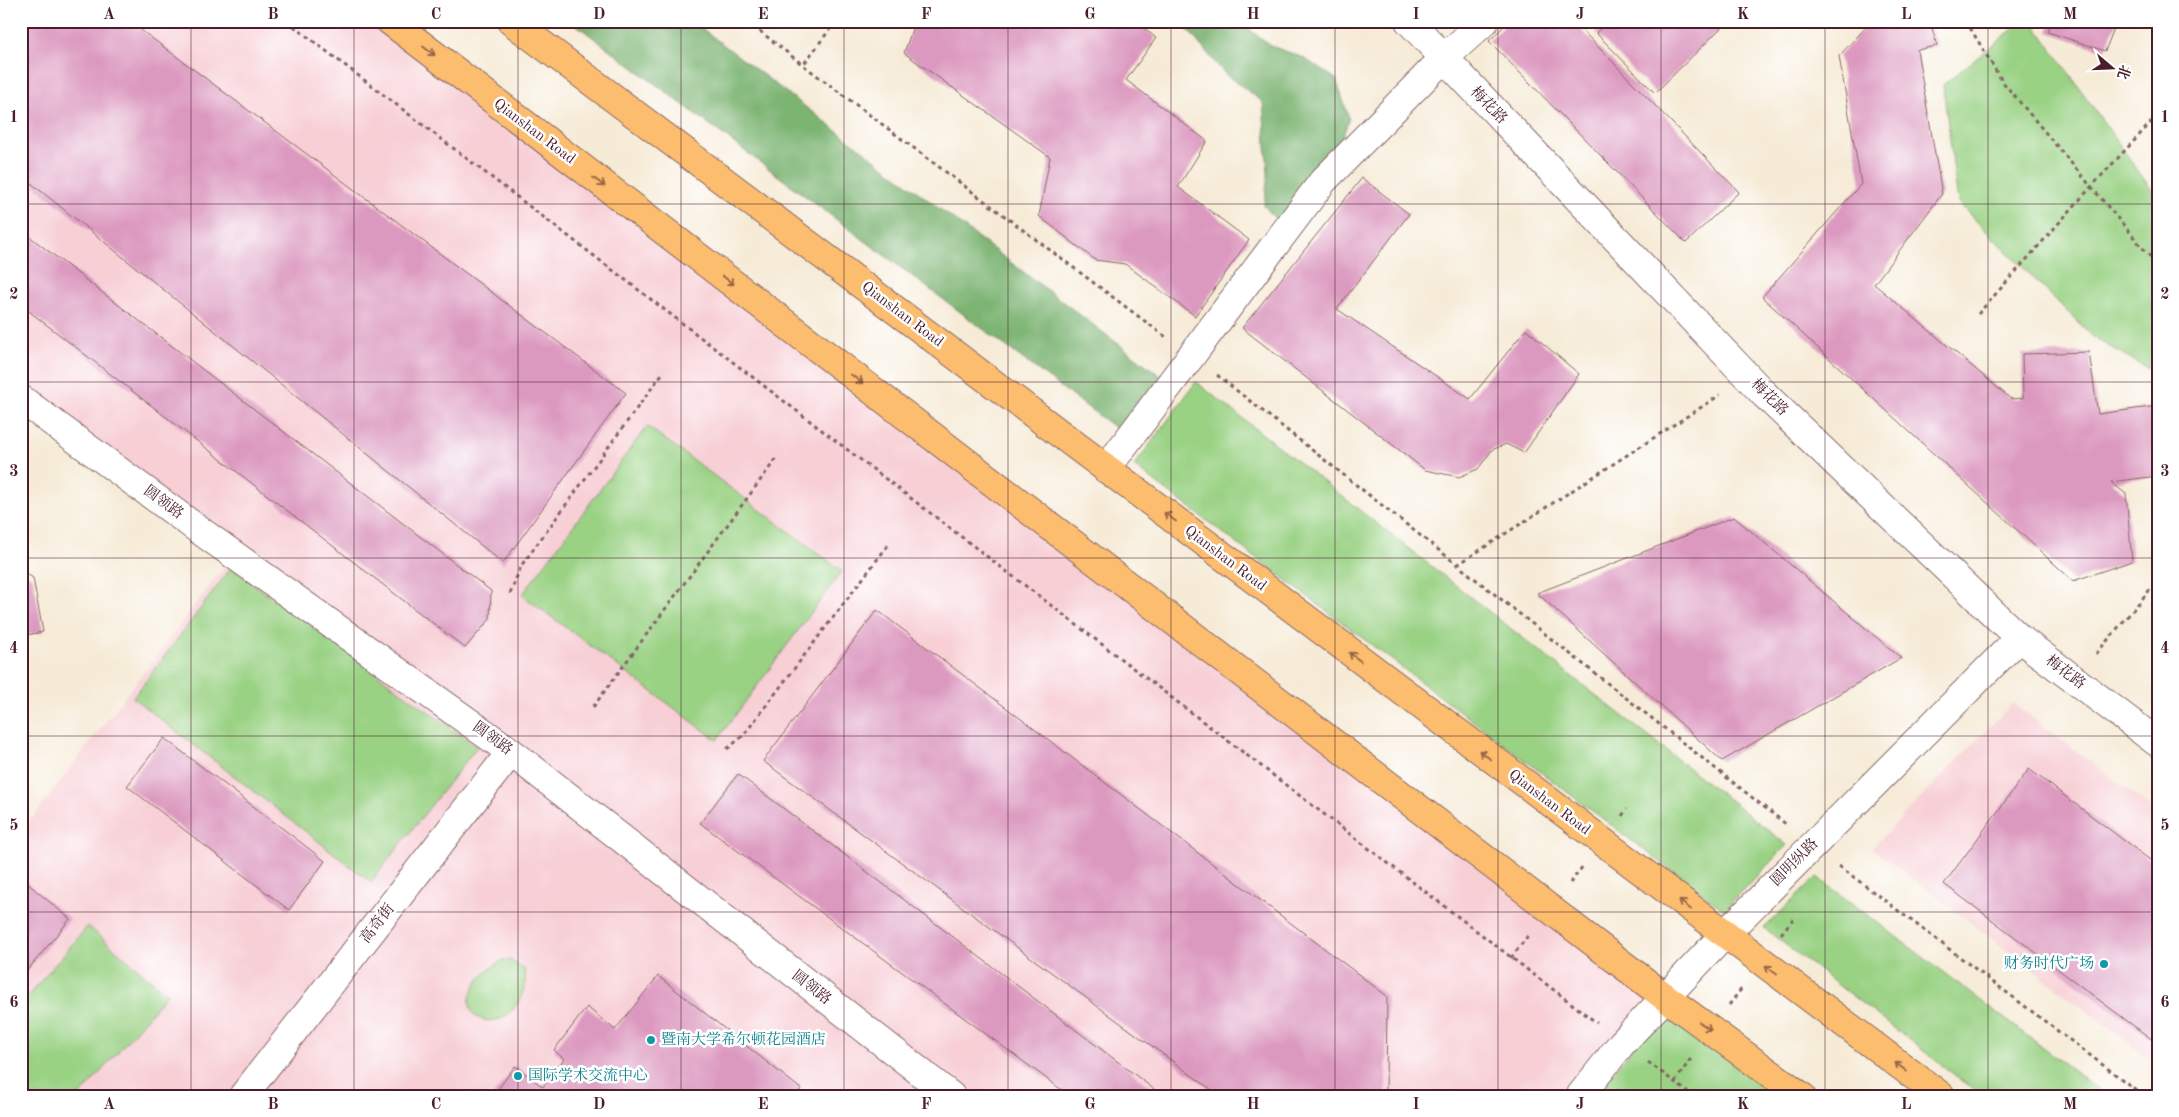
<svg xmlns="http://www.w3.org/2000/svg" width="2179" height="1117" font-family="'Old Standard TT','Noto Serif SC',serif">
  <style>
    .built { fill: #f7cfd5 }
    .green { fill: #9ad284; stroke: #727858 }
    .forest { fill: #7bb472; stroke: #626a4e }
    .building { fill: #dc99bf }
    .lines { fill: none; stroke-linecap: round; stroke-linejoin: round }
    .minor-casing { stroke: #866667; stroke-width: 30 }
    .major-casing { stroke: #866667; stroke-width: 30 }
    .path { stroke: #866667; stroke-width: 3; stroke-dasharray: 4 4; stroke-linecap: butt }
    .minor { stroke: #fff; stroke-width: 28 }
    .major { stroke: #fcbd6e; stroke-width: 28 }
    .oneway { stroke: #9a6649 }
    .grid { fill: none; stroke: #4a1f2b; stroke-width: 1; stroke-opacity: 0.55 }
    .culture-dot { fill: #0f9aa8; stroke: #fff; stroke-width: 2 }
    .labels { text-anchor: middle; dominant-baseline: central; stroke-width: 5; stroke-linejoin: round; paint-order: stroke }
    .street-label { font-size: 15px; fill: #4a1f2b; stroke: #fff }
    .culture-label { font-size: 15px; fill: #0d838f; stroke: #fff; text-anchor: start }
    .neatline { fill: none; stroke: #4a1f2b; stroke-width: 2 }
    .grid-label { font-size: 16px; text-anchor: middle; font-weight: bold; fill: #4a1f2b }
  </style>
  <rect width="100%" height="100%" fill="#fff"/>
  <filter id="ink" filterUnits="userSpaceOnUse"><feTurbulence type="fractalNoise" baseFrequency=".02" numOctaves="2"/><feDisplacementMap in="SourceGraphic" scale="10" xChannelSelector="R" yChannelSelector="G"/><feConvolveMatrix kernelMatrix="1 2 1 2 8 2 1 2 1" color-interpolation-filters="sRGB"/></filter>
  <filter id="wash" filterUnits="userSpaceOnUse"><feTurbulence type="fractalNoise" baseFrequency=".0096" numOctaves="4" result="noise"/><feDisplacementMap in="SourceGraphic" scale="20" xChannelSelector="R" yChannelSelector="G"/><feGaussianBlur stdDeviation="1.12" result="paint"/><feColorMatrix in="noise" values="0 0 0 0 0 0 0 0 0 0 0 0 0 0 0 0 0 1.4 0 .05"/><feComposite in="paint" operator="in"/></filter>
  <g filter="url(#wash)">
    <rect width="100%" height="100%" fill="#f6ebd7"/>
    <path class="built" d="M21,21H389L1664,997L1580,1096H240L511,752L238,1096H21V833L234,554L21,398Z
      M2013,703L2158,813V1065L1872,848Z"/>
    <path class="green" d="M2023,21H2032L2158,199V374L2094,338L1958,203L1943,85Z
      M1196,382L1787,845L1724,910L1134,466Z
      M647,426L842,571L717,740L522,595Z
      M231,568L477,747L371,882L133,698Z
      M1817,877L2107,1096H1982L1764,928Z
      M88,926L167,994L80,1096H21V1004Z
      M502,960H510L524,969C527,980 525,988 520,999C501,1039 446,1019 481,977C487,970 496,965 502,960Z
      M1665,1008L1782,1096H1594Z"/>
    <path class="forest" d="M571,21H692L1166,380L1122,433Z
      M1180,21H1247L1249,29L1271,46L1302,57L1336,79L1349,118L1340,144L1282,228L1264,205L1268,174L1263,102L1225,74Z"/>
    <g id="blocks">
      <path class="building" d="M21,21H129L626,393L503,563L21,175Z
        M915,21H1135L1156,38L1126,80L1207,141L1178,187L1249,240L1195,316L1125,264L1095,260L1039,216L1050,157L904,53Z
        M1509,21H1573L1739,192L1686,243L1489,41Z
        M1608,21H1728L1655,93L1596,33Z
        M1872,21H1930L1937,46L1917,50L1942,194L1874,284L2011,399L2023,398L2022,354L2089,352L2098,414L2158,406V476L2111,482L2126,494L2132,561L2073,581L1762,297L1861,184L1839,56Z
        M2052,21H2117L2105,51L2048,32Z
        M1362,178L1409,214L1337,309L1470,399L1526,329L1579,374L1524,453L1506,444L1492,450L1478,469L1459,477L1425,470L1242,328Z
        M21,230L491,591L490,619L465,648L21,305Z
        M1734,517L1901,658L1722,761L1537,593Z
        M21,570L33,578L43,632L21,636Z
        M877,610L1387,996L1386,1096H1220L763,761Z
        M164,738L325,861L289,910L127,786Z
        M2029,769L2158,866V1044L1944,884Z
        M738,774L1163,1096H1070L700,823Z
        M26,882L70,919L21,978V887Z
        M658,976L801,1089L796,1096H493L515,1066L543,1087L564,1059L554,1050L587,1007L615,1030Z"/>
    </g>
  </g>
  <g filter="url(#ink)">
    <use href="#blocks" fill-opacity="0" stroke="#866667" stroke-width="1"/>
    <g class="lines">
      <defs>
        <path id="minor" d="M1409,21L1765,395L2019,638L2158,743
          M21,399L199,530L511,752L951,1096
          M1106,469L1323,181L1443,59L1485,21
          M243,1096L511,752
          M1580,1096L1622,1043L1724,935L2019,638"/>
        <path id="major" d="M390,21L1665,997L1801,1096
          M511,21L1941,1096"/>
      </defs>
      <use href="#minor" class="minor-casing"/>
      <use href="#major" class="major-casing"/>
      <path class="path" d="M287,21L1597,1023
        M747,21L803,65
        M836,21L803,65L1166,337
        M1966,21L2002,81L2158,266
        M1978,314L2091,187L2158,115
        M1217,375L1787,825
        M1457,565L1720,395
        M510,594L521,566L662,374
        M2096,654L2158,580
        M593,707L776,459
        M727,749L743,736L889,544
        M1622,816L1627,809
        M1839,866L2144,1096
        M1570,883L1583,866
        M1781,934L1793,919
        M1511,958L1530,933
        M1729,1005L1742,988
        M1648,1062L1693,1096
        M1675,1082L1692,1057"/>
      <use href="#minor" class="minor"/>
      <use href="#major" class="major"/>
    </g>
    <defs><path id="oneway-shaft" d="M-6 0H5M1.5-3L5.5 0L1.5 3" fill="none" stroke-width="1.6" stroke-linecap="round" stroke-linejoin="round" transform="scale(1.25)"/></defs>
    <g class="oneway">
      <use href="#oneway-shaft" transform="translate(429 51) rotate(37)"/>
      <use href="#oneway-shaft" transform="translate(599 182) rotate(37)"/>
      <use href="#oneway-shaft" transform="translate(728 280) rotate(37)"/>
      <use href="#oneway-shaft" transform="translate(857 379) rotate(37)"/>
      <use href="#oneway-shaft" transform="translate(1170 517) rotate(-143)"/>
      <use href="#oneway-shaft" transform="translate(1355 657) rotate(-143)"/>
      <use href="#oneway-shaft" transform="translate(1485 755) rotate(-143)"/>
      <use href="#oneway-shaft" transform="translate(1685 905) rotate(-143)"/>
      <use href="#oneway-shaft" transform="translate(1771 970) rotate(-143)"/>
      <use href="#oneway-shaft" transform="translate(1705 1026) rotate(36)"/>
      <use href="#oneway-shaft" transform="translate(1901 1067) rotate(-143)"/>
    </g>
  </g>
  <path class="grid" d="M191,21V1096M354,21V1096M518,21V1096M681,21V1096M844,21V1096M1008,21V1096M1171,21V1096M1335,21V1096M1498,21V1096M1661,21V1096M1825,21V1096M1988,21V1096M21,204H2158M21,382H2158M21,558H2158M21,736H2158M21,912H2158"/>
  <g class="culture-dot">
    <circle cx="2104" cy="964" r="5"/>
    <circle cx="651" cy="1040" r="5"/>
    <circle cx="518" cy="1076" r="5"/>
  </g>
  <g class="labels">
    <g class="street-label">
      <text transform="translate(1488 106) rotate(46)">梅花路</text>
      <text transform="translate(534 132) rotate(37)">Qianshan Road</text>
      <text transform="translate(902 315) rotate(37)">Qianshan Road</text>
      <text transform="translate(1769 398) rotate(45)">梅花路</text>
      <text transform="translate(163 503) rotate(36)">圆领路</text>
      <text transform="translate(1225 559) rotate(37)">Qianshan Road</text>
      <text transform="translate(2065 673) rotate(37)">梅花路</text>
      <text transform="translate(492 739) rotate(36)">圆领路</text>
      <text transform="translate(1549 803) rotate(37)">Qianshan Road</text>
      <text transform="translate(1795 863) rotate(-45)">圆明纵路</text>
      <text transform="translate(378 924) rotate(-52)">高奇街</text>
      <text transform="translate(811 988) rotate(38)">圆领路</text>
    </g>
    <g class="culture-label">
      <text x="2094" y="964" text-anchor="end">财务时代广场</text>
      <text x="661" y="1040">暨南大学希尔顿花园酒店</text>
      <text x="528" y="1076">国际学术交流中心</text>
    </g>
  </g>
  <rect width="2179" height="1117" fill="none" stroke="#fff" stroke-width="55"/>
  <g transform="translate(2112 68) rotate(109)" stroke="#ffffff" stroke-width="4" paint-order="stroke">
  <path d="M0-4L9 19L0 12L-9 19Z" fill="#4a1f2b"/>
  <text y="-8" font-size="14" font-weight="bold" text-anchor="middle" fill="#4a1f2b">北</text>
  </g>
  <rect x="28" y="28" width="2124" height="1062" class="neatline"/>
  <g class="grid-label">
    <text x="109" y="19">A</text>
    <text x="273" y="19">B</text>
    <text x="436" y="19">C</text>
    <text x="599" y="19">D</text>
    <text x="763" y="19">E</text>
    <text x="926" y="19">F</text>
    <text x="1090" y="19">G</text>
    <text x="1253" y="19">H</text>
    <text x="1416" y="19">I</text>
    <text x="1580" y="19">J</text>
    <text x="1743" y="19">K</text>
    <text x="1906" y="19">L</text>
    <text x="2070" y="19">M</text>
    <text x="14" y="122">1</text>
    <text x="2165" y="122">1</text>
    <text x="14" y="299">2</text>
    <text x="2165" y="299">2</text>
    <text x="14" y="476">3</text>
    <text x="2165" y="476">3</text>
    <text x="14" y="653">4</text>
    <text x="2165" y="653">4</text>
    <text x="14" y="830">5</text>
    <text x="2165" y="830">5</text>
    <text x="14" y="1007">6</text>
    <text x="2165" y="1007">6</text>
    <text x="109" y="1109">A</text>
    <text x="273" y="1109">B</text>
    <text x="436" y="1109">C</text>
    <text x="599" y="1109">D</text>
    <text x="763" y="1109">E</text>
    <text x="926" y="1109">F</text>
    <text x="1090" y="1109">G</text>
    <text x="1253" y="1109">H</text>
    <text x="1416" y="1109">I</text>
    <text x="1580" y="1109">J</text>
    <text x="1743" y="1109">K</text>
    <text x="1906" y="1109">L</text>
    <text x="2070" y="1109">M</text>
  </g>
</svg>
